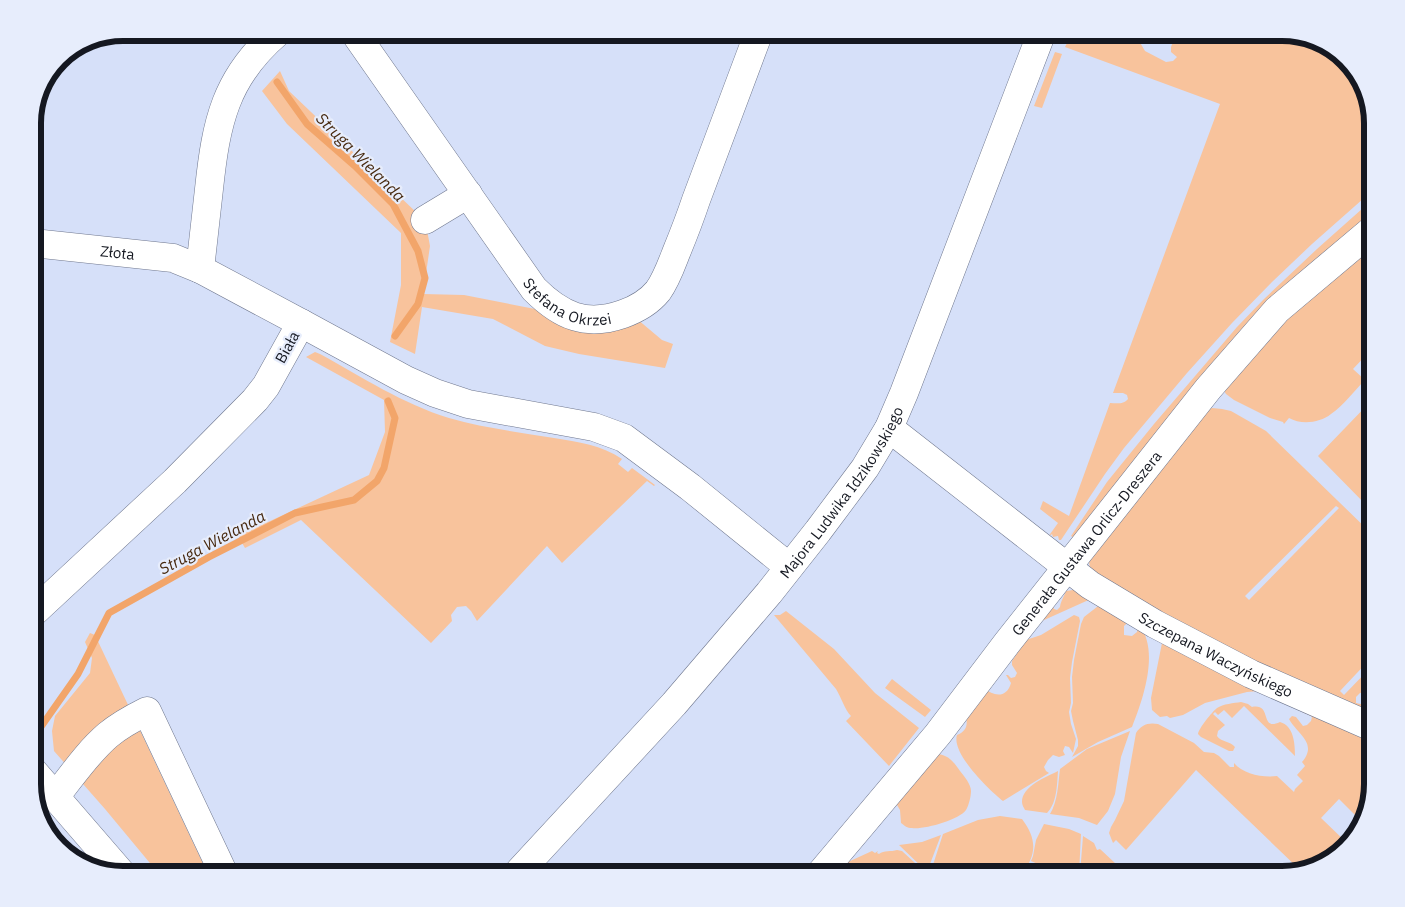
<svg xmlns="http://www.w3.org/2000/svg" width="1405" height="907" font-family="'IBM Plex Sans',sans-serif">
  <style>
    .green { fill: #f8c39c; fill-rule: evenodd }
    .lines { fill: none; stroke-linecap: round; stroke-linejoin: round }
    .stream { stroke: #f2a56a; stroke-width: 7 }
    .minor-casing { stroke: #6f778e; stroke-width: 29 }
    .minor { stroke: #fff; stroke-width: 28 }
    .labels { text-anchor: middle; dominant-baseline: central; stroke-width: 4.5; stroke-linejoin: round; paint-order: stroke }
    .street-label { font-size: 15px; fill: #151821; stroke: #e7edfc }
    .water-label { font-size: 16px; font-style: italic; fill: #46280e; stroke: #e7edfc }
    .rim { fill: none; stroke: #151821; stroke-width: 6 }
  </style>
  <rect width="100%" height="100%" fill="#d6e0f9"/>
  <path class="green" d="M1072,33H1125L1138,39L1145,51L1166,62L1173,61L1177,57L1171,52V47L1174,39L1171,33H1229L1245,39L1248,33H1281L1332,48L1360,78L1372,123V191L1312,244L1272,282L1232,323L1187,373L1124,448L1105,474L1061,540H1059L1058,536L1053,537L1052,534L1048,537L1058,523L1040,509L1043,501L1069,516L1110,403C1116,403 1123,405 1128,399L1127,395L1123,393H1113L1220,104L1065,47Z
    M1055,52L1062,54L1042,108L1034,106Z
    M280,71L289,91L418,214L427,230L430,246L423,294L464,295L535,309L544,313L637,319L662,340L673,344L665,368L579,354L545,346L493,319L422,307L415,354L390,342L401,285V233L287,124L262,91Z
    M1372,200V214L1299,279L1077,540L1071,536L1107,482L1154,424L1237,327L1264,299L1317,249Z
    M1372,241V349L1353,369L1365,380C1354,391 1344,405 1331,414C1320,423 1301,425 1289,418L1284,424L1283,422L1270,418L1234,400L1226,394L1223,389L1294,311Z
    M315,352L320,354C362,377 403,404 449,418C483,428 519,432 554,438C578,442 602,445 622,459L618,464L628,472L632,468L655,485L654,486L647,481L562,563L547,546L477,621L471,611L466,606L457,607L451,615L452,621L431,643L301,520L245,548L238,536L369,475L385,432L384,400L306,357Z
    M1372,400V511L1318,456Z
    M33,402L43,413L33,423Z
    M1212,408L1222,409L1231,411L1266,431L1372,534V657L1340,691L1344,695L1372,666V699L1367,700L1366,692L1360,693L1356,697V703L1365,705L1372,711V717L1198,638L1090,569L1089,561L1205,411ZM1336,506L1339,508L1249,600L1245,596Z
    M1073,590L1080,591L1093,598L1033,625L1052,604L1054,609L1057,610L1060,607C1061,600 1064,597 1066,591Z
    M1102,603L1130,620L1124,626V635L1132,636L1137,632L1139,625C1160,650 1143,700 1132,727L1098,742L1072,757L1078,746V740L1073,721L1071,711L1073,703L1072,677L1074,660L1081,624L1084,617Z
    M786,611L834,649L875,693L919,728L889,766L846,721L851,716C845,710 841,697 836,689L774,615H780Z
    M1074,615L1079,617L1080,621L1072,662L1070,678L1071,703L1069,712L1071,724L1076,739L1073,753L1069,747L1065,746L1063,751L1065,755L1059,757L1053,755L1048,760L1044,767L1046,771L1049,773L1003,801C989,790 951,753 957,735C966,731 968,726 966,716L984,688C994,697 1007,698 1011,683L1006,675H1008L1011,678L1015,677L1017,673L1012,665V661L1026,640L1041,635Z
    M90,633L95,635L208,874H159L105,809L54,751L52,731L55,716L90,673L92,658L85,642Z
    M1163,638L1259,691L1247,692L1205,703L1183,715L1170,718L1167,716L1160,717L1152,710L1151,698Z
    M892,679L931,710L925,717L885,688Z
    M1241,702L1248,704L1252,707C1273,703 1259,732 1280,722C1294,726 1295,744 1295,756L1244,706L1232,718L1224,710L1218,715L1215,712L1213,714L1225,725L1218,731L1217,736C1221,742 1230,741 1235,747L1233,751H1229L1201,737L1198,734C1199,728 1212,712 1217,708C1223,704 1234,703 1241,702Z
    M1300,708L1372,736V784L1361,821L1339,799L1321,818L1347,843L1327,862L1300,870L1196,770L1126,850L1116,840L1113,843L1109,833L1111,827L1115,820L1124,801L1136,733C1141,725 1148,722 1158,724L1194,743L1204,752L1214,753L1219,756L1230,767H1234V763C1243,774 1263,778 1277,776L1294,792L1295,789L1303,781L1297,775L1305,766L1302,762C1318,743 1298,735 1289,719L1292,716L1296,717L1303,726L1307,725L1311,721L1312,717C1308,713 1301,714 1300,708Z
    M1130,731L1121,757L1115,794L1108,811L1097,825L1079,818L1050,814C1058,801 1058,784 1060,769L1087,749Z
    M939,754C949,756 954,762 960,771C964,776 971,784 971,791C971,796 969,805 966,810C959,820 923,830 912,828C907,828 905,826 901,823L900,810L897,805L892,806Z
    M1058,771C1057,785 1057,803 1047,813L1025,810C1024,808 1022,805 1022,802C1022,786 1046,777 1058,771Z
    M1000,816L1022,819C1037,839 1037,854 1022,874H930L943,834L978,820Z
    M1044,824L1069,829L1081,834L1079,874H1024L1028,868L1038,872L1041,868L1040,865L1031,861L1033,856L1036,840Z
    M941,835L927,872L899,845L922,842Z
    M1083,836L1094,843L1097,850L1100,849L1115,863L1105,874H1080Z
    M897,850L902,851L927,874H834L848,862L872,851L875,853L878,851L877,853L879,854C884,850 891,852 897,850Z"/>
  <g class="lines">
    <path class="stream" d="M277,82L307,124L355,166L393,204L418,251L425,278L418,304L395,336
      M38,731L78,674L109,613L209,557L295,513L354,500L377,481L384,468L395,418L388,401"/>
    <defs>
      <g id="minor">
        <path id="s1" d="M354,32L534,289C561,316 586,327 623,314C637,309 649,302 658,291C666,280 671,266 676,253C683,236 690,218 696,200C717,144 738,88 759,32"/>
        <path d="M425,220L468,194"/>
        <path id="s2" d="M33,243L173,258L200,269L301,323L266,386L255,400L175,481L33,613"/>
        <path d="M200,269C203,242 206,216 209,189C216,123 225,77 278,32"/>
        <path d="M301,323L406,380L435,393L468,404L594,427L624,438L690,487L789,567"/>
        <path id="s3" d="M889,428L1090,585L1155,624L1251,674L1372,727"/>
        <path d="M33,771L122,874"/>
        <path d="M55,797C72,776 87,753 108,735C120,725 133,718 147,711L224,874"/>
        <path id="s4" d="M517,874L674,704L769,593L818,531L865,468L889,428L904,393L1042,32"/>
        <path id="s5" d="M820,874L938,734L1007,643L1208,389L1277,310L1372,230"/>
      </g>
    </defs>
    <use href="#minor" class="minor-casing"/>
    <use href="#minor" class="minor"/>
  </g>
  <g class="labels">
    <g class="street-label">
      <text stroke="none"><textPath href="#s2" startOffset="85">Złota</textPath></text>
      <text stroke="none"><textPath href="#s1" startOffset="351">Stefana Okrzei</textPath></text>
      <text transform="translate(287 347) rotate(-61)">Biała</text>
      <text stroke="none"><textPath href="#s4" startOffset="502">Majora Ludwika Idzikowskiego</textPath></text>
      <text stroke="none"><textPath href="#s5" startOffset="425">Generała Gustawa Orlicz-Dreszera</textPath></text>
      <text stroke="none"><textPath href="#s3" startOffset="399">Szczepana Waczyńskiego</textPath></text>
    </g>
    <g class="water-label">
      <text transform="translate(361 157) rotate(45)">Struga Wielanda</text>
      <text transform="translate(212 542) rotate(-28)">Struga Wielanda</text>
    </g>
  </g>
  <path d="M0 0H1405V907H0ZM123 41H1282A82 82 0 0 1 1364 123V784A82 82 0 0 1 1282 866H123A82 82 0 0 1 41 784V123A82 82 0 0 1 123 41Z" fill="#e7edfc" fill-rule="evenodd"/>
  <path class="rim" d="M123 41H1282A82 82 0 0 1 1364 123V784A82 82 0 0 1 1282 866H123A82 82 0 0 1 41 784V123A82 82 0 0 1 123 41Z"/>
</svg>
